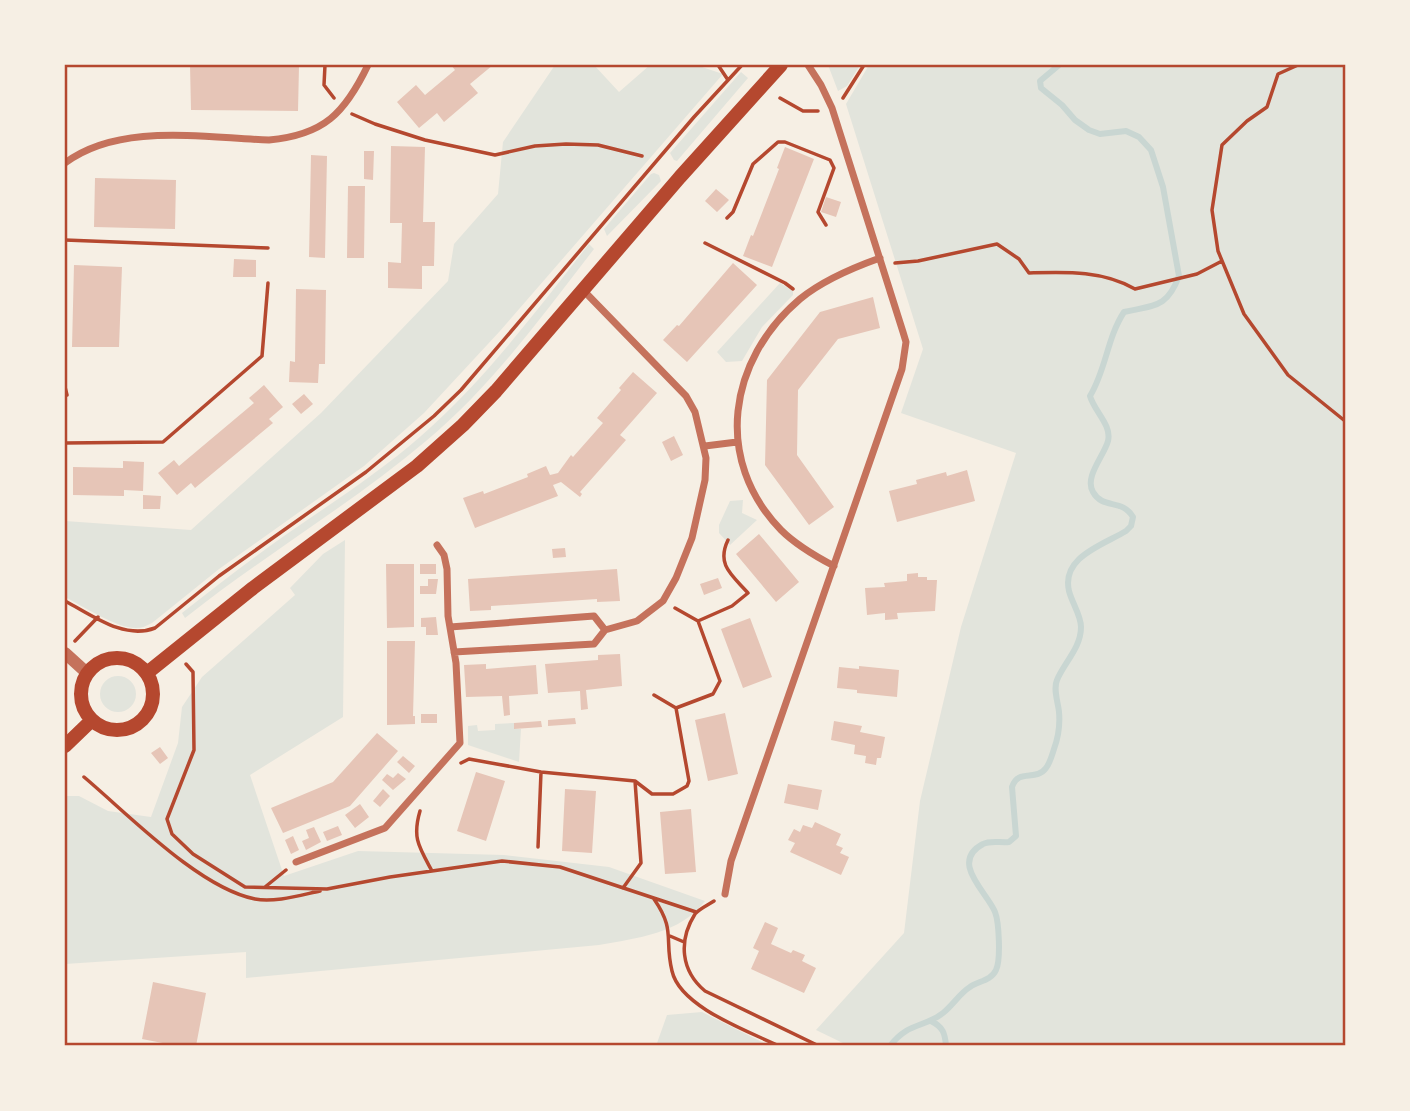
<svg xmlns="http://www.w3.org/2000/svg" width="1410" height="1111" font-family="Barlow,sans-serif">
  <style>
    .green { fill: #e2e4dc }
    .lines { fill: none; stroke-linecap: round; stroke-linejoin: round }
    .stream { stroke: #c9d6d2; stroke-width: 6 }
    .building { fill: #e6c5b7 }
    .path { stroke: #b5482f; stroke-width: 3.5 }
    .minor { stroke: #c5725c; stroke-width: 7 }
    .tertiary { stroke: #c5725c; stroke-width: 12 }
    .secondary { stroke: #b5482f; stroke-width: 14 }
    .neatline { fill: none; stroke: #b5482f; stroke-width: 2.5 }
  </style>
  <rect width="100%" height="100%" fill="#f6efe4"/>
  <path class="green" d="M555,65H594L619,92L650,65H696L723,74L500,331L424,413L364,466L219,569L152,623C146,626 142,628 136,628C116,628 83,606 65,597V521L191,530L321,413L448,281L454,244L498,194L503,142Z
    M828,65H860L847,86L838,91Z
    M869,65H1345V1046H849L816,1030L904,933L920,801L937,729L961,627L1016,453L901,413L923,349L846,104Z
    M741,72L748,78L677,161L674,160L670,153Z
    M654,173L659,175L661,181L607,236L604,229L651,174Z
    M589,244L594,249C542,316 492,386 426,441C350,505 263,556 185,618L182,613C215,587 249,561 284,536C330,504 379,473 421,436C485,380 537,310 589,244Z
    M780,283L793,291V295L762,327L742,361L726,362L717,352Z
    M743,500L742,513L757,520L730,545L719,533V525L730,501Z
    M345,540L343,717L250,775L284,876L358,851L504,855L609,867L705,901C680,934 637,938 599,945L246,978V952L65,964V796H79L108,811L151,817L178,743L182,707L202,677L295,595L290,588L323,554Z
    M100 694a18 18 0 1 1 36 0a18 18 0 1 1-36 0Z
    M514,723L515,729H521L519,762L468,745V726L477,725L478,731L495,730V724Z
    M702,1012L770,1046H656L667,1015Z"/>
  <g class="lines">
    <path class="stream" d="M931,1021C943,1027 945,1033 946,1046
      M890,1046C908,1022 924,1028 943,1013C953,1005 960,993 970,987C978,981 991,981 996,970C1001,960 999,922 995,912C987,892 949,862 983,844C990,840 1001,843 1009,842L1016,836L1012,787C1018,768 1036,782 1046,768C1050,763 1052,755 1054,749C1058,738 1060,723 1059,712C1058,702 1053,689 1057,680C1064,663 1081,648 1081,627C1081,615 1072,603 1069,591C1061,557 1103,545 1126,531L1131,526L1133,517C1122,498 1103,510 1093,492C1084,477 1104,456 1108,441C1112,425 1094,411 1090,396C1106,370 1107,338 1124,312C1155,305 1167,308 1179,276L1163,187L1151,150L1139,137L1126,131L1100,134L1089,130L1075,120L1062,105L1041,88L1040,81L1059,65"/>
  </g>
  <path class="building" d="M190,65L299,66L298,111L191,110Z
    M451,65H493L470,84L478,93L444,122L437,113L419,128L397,102L416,85L425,95L455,70Z
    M391,146L425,147L423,222H435L434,266H422V289L388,288V262L401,263L402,223H390Z
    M785,147L814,159L772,267L743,256L751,235L753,236L779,169L777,168Z
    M364,151H374L373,180L364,179Z
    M311,155L327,156L325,258L309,257Z
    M95,178L176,180L175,229L94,227Z
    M348,186H365L364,258H347Z
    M716,189L729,200L717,212L705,201Z
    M826,197L841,202L836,217L821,212Z
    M234,259L256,260V277H233Z
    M733,263L757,285L687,362L663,340L677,325L679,326Z
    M74,265L122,267L119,347H72Z
    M296,289L326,290L325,364H319L318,383L289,382L290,361L295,362Z
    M873,297L880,328L838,339L798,390L797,455L834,507L809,525L765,465L767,380L820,312Z
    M633,372L657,393L620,435L626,440L580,492L582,494L580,497L561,482L553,485L558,496L475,528L463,498L483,491L484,494L528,477L527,474L546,466L550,475L558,473L571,455L573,457L603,423L597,418L621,390L619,388Z
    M264,385L283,407L269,419L273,423L195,488L191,483L177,495L158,473L174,460L179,466L254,403L249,398Z
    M304,394L313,404L301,414L292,404Z
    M674,436L683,455L671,461L662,442Z
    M123,461L144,462L143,491L124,490V496L73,495V467L123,468Z
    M967,470L975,501L897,522L889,491L917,484L916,480L946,472L947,476Z
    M143,495L161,496L160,509H143Z
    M759,534L799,582L776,602L736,554Z
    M565,548L566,557L553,558L552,549Z
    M386,564H414V627L387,628Z
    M420,564H436V574H420Z
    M617,569L620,601L597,602V599L491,606V610L470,611L468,579Z
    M918,573V577H927V580H937L935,611L897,613L898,619L885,620V613L867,615L865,588L885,587L884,583L907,581V574Z
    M718,578L722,588L704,595L700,584Z
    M428,579H438L436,594H420V586H428Z
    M436,617L438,635H426V627H421V618Z
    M750,618L772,677L743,688L721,629Z
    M387,641H415L413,716H415V724L387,725Z
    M620,654L622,686L586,690L588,709L581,710L580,691L548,693L545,664L598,660V655Z
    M486,664V669L536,665L538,694L509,696L510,715L504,716L502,696L466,697L464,665Z
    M859,666L899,670L897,697L857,693V690L837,688L839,667L859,669Z
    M725,713L738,774L708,781L695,720Z
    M421,714H437V723H421Z
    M575,718L576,724L548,726V720Z
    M541,721L542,727L514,729V723Z
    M834,721L862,726L860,732L885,737L881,758H877L876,765L865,763L866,756L854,754L855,745L831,740Z
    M377,733L398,751L350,806L283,833L271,808L333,782Z
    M160,747L168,758L160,764L151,753Z
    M403,756L415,766L409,773L397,762Z
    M476,772L505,781L486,841L457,831Z
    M398,773L406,779L393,790L382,780L387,774L393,778Z
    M788,784L822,790L818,810L784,803Z
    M383,789L390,796L380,807L373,801Z
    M565,789L596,791L592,853L562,851Z
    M360,804L369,817L355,828L345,815Z
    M691,809L696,872L665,874L660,812Z
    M815,822L841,834L836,845L843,848L840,853L849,857L841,875L790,852L795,843L788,840L794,829L800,832L803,825L812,828Z
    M338,826L342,835L327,841L323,832Z
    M314,827L321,842L306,850L302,841L309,838L306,830Z
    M293,836L299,850L291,854L285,840Z
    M765,922L778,928L771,944L791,953L793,950L805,955L802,961L816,968L804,993L751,969L759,951L753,948Z
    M153,982L206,993L196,1046H178L142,1039Z"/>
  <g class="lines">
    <path class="path" d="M325,65L324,85L334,98
      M718,65L728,80
      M1298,65L1278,74L1267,107L1247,121L1222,145L1212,210L1218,251L1244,314L1288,375L1345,421
      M780,98L803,111H818
      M843,98L864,65
      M352,114L375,124L425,140L495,155L535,146L566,144L598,145L642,156
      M727,218L733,212L753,164L778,142H785L830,160L834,168L818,212L826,225
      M65,240L268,248
      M705,243L785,283L793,289
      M895,263L918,261L997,244L1019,259L1029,273C1065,272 1102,270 1135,289L1197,274L1222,261
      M65,387L67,395
      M65,443L163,442L262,356L268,283
      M65,601C92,615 124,640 155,628L219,576L366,472L434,416L461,390L694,117L742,65
      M698,621L732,606L748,593C732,575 716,565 728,540
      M75,641L98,617
      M186,664L193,672L194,750L167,819L172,834L193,854L245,887L327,889L390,877L502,861L560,867L696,912
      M654,695L676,708
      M461,763L469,759L541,772L635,781L652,794H673L687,786L689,781L676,708L713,694L720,681L698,621L675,608
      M84,777C128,814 199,888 255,899C274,903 301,895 320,891
      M420,811C412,838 419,847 432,871
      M538,847L541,772
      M265,887L286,870
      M623,888L641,863L635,781
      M654,899C676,931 664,938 672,971C680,1007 748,1031 779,1046
      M714,901C708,905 699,909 695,914C678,941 681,971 705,991L819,1046
      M670,936L684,942"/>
    <path class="minor" d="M65,163C120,122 204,138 269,140C324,135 345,113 368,65
      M705,446L737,442
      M834,566C815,556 796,545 781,530C713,460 728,360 800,299C823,280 852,268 880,258
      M450,627L594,616L605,630
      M454,652L594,644L605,630L637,621L663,601L676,578L692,538L705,480L706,458L695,412L686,396L584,291
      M296,862L385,828L460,743L456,663L448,616L447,569L444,555L437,545
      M725,894L731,861L902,369L906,342L903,332L832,108L821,85L808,65"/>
    <path class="tertiary" d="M65,653L87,673"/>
    <path class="secondary" d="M81 694a36 36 0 1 1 72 0a36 36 0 1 1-72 0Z
      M147,673L253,588L417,466L463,425L496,391L680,177L781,65
      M65,746L92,720"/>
  </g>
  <rect width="1410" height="1111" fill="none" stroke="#f6efe4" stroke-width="133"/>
  <rect x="66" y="66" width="1278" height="978" class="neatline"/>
</svg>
